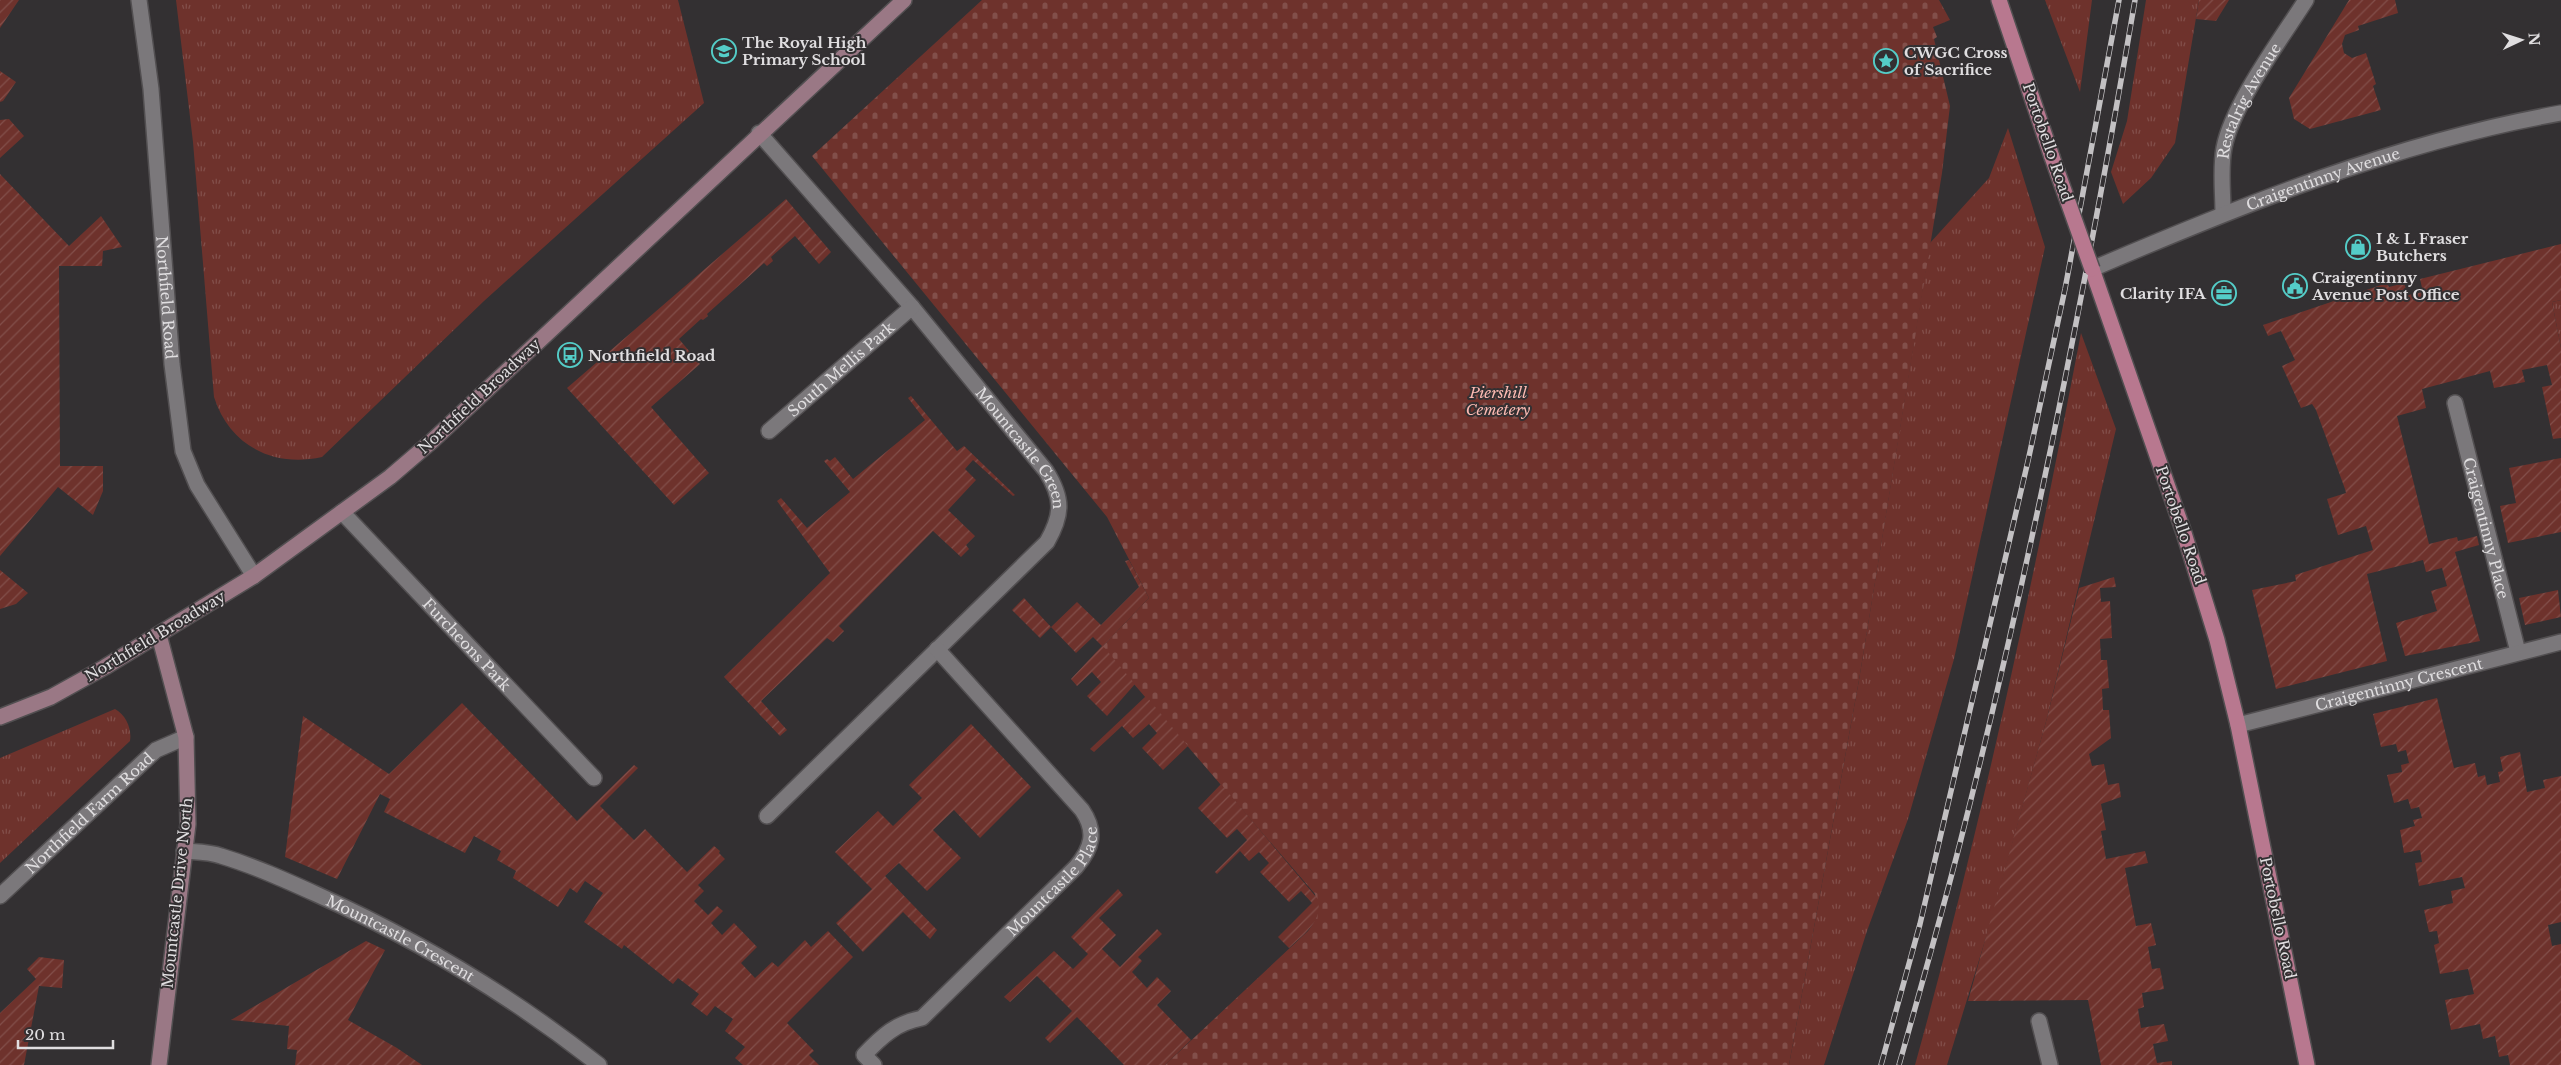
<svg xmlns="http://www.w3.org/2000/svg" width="2561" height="1065" font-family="'Libre Baskerville',serif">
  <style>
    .grass { fill: url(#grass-tufts) }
    .cemetery { fill: url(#cemetery-stones) }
    .garden { fill: url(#garden-furrows) }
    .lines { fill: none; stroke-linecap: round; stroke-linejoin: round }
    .street-casing { stroke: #524f51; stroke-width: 18 }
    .secondary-casing { stroke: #524f51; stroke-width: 18 }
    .primary-casing { stroke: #524f51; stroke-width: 18 }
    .street { stroke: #7b787b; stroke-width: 15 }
    .secondary { stroke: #9a7885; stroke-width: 15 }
    .primary { stroke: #b8788f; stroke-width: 15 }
    .rail-casing { stroke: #c3c1c3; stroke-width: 5.5 }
    .rail { stroke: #333032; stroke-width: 4; stroke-dasharray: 11; stroke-linecap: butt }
    .primary-bridge-casing { stroke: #524f51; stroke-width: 18; stroke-linecap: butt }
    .primary-bridge { stroke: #b8788f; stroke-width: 15 }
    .labels { text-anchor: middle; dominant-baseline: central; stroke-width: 4; stroke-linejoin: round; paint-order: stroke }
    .poi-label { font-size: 15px; font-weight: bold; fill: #e0dee0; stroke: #333032; text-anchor: start }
    .street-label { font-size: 15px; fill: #e0dee0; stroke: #333032 }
    .park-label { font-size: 15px; font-style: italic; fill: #fcbab2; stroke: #333032 }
  </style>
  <defs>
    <pattern id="grass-tufts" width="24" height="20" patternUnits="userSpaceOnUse" patternTransform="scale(1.25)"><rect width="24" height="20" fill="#6e322c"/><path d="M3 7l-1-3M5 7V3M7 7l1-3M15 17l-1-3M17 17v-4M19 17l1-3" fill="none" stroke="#824f4a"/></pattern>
    <pattern id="cemetery-stones" width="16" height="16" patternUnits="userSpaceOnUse" patternTransform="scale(1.25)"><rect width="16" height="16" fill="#6e322c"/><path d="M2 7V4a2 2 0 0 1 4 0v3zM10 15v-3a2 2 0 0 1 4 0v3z" fill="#824f4a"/></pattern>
    <pattern id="garden-furrows" width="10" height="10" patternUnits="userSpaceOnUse" patternTransform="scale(1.25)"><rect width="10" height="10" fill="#6e322c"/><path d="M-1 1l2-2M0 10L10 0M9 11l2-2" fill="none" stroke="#824f4a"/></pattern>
  </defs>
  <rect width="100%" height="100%" fill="#333032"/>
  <path class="grass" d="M176,0H678L704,103L484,301L322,457C273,468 229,445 214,397L193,142Z
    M2045,0H2092L2080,92Z
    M2146,0H2199L2175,143L2151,178L2123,204L2111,172L2127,121Z
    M2008,128L2045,247L1954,659L1908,819L1867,931L1824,1065H1789L1859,680L1930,243L1989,178Z
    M2561,300V348L2552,302Z
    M2081,333L2116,429L2047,718L1991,921L1947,1065H1915C1982,824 2034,579 2081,333Z
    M115,709C126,715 132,729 130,741L0,863V758Z"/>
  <path class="cemetery" d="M982,0H1939L1950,20L1933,27L1937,37L1934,39L1950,106L1942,173L1859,680L1789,1065H1165L1308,931C1318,918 1318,910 1315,894L1102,647L1149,598L1107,517L812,156Z"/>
  <path class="garden" d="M0,0H19L0,28Z
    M2199,0H2229L2216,21L2196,19Z
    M2349,0H2395L2398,13L2358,26L2359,30L2345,35L2342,44L2344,53L2352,58L2366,53L2376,84L2373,86L2381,110L2310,129L2294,119L2289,98Z
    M0,71L16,82L3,101L0,102Z
    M9,119L24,136L0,158V120Z
    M0,174L69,246L101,216L122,247L103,251L102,266H59L60,466H103V491L93,515L58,487L0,556Z
    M786,199L831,252L819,264L795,236L771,257L773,261L767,266L764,263L707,314L708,316L703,320L701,319L679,339L700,364L651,407L709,473L674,505L567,388Z
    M2561,244V300L2552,302L2561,348V438L2553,439L2542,387L2552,385L2547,365L2522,370L2525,382L2494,388L2490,371L2422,389L2426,408L2397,416L2429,544L2457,537L2458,541L2477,536L2479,545L2455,552L2480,641L2405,656L2396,623L2437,611L2431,591L2447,586L2442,568L2426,572L2423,560L2367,574L2387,661L2276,689L2252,590L2296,581L2295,575L2373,550L2366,526L2338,535L2327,499L2346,493L2345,489L2316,410L2312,404L2301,408L2282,366L2295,360L2281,331L2268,336L2263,325L2387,283L2389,287L2404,283L2408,295L2423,292L2420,279Z
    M911,396L957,451L964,446L1015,495L1013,496L973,460L965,469L976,480L948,510L975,536L966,545L969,549L961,557L933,531L839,626L844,631L833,642L827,638L761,701L787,730L780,736L724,677L830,573L777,501L781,498L807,528L850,492L824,461L827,459L830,461L835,457L853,479L925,420L908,398Z
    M2561,458V532L2508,543L2500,506L2516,503L2509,468Z
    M1129,560L1149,598L1103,646L1135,684L1107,716L1087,696L1101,682L1092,672L1077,686L1071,679L1102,646L1093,637L1076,653L1051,627L1040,638L1012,610L1024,598L1051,627L1077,602L1101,625L1139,587L1125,561Z
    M0,570L28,593L16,604L0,609Z
    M2114,577L2116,587L2100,588L2101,602L2110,601L2112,638L2100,639L2101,660H2107L2109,688L2102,689L2103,710H2109L2111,738L2089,754L2092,766L2104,764L2108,785L2119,783L2121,797L2101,804L2106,830L2101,831L2106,859L2145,851L2148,863L2125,868L2136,926L2151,923L2156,945L2148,947L2152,969L2160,968L2164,989L2142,993L2144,1007L2138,1009L2141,1028L2164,1024L2168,1041L2153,1044L2157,1063L2172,1061V1065H2101L2088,1000L1968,1001L2047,718L2079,588Z
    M2558,590L2561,617L2525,625L2519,598Z
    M1146,696L1188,746L1163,770L1142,748L1157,733L1149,724L1133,738L1122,726L1094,752L1090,749Z
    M2437,698L2454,768L2475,763L2478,777L2485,775L2487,785L2500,782L2498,772L2503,771L2500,757L2520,752L2527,792L2545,788L2543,780L2561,776V922L2548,925L2552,946L2561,944V1065H2510L2508,1055L2499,1057L2495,1036L2483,1039L2480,1024L2451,1030L2445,1000L2474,994L2468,969L2440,974L2434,945L2439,943L2437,931L2429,932L2424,910L2453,903L2451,891L2465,888L2462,877L2419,886L2415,863L2422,862L2420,850L2404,853L2400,830L2415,826L2413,820L2422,818L2419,807L2411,809L2408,799L2394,803L2387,775L2402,772L2401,765L2409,763L2406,750L2398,752L2396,744L2381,747L2373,714Z
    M462,703L577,821L634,765L638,768L600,806L634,840L645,829L687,872L714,846L720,851L719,853L725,859L698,885L704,891L694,901L708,915L717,906L723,911L711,923L722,935L734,923L757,947L741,963L755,978L772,962L778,967L805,940L811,947L828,931L853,957L787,1023L814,1051L809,1055L819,1065H743L735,1058L745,1047L725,1031L733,1019L715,1006L707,1016L691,1004L699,994L678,978L673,984L624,945L622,949L584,922L603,893L585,881L577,893L570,888L558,907L513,878L516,871L497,860L501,851L474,836L465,853L384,812L390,799L380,794L337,879L285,857L303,716L389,774Z
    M971,724L1031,787L980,838L954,810L933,830L961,858L927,891L899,863L885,876L937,930L930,939L903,912L863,952L836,923L872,889L835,852L878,811L893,826L922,798L909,785Z
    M1221,784L1317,898C1325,920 1303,935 1289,948L1278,937L1312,903L1301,891L1289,902L1260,872L1269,863L1259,852L1249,861L1240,851L1217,874L1215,872L1247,840L1237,829L1227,838L1198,808Z
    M1118,889L1123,895L1099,918L1116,935L1102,949L1120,967L1157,929L1162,934L1138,957L1142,961L1132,972L1147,988L1157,977L1171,991L1157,1005L1191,1040L1165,1065H1124L1077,1017L1050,1043L1045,1038L1072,1011L1037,976L1010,1002L1004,997L1054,951L1073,969L1088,954L1071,937Z
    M366,941L385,950L348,1020L397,1048L422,1065H295L297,1050L287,1049L289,1026L231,1020Z
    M39,957L64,960L62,988L39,986L24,1065H0V1013L36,979L27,969Z"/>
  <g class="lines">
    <defs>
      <g id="street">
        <path id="s1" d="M139,0L151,89L172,364L183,451L197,485L254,576"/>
        <path id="s2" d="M759,133L912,307L1046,471C1063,498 1063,514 1047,542L767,816"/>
        <path id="s3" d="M2223,213C2223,192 2220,169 2224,148C2232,105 2281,39 2306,0"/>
        <path id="s4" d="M2092,269C2244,204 2397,142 2561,113"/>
        <path id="s5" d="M2455,403L2518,652"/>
        <path id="s6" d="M769,431L912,307"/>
        <path id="s7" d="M342,512L594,778"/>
        <path id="s8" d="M2238,725L2561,642"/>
        <path id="s9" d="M184,851C196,852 210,852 221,856C254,866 285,880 316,894C416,939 513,997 599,1065"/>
        <path id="s10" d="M0,896L156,750L186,737"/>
        <path d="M2039,1021L2050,1065"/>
        <path id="s11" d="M874,1065L864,1055C882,1036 896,1023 922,1018L1076,867C1092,848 1097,832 1082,810L937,649"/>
      </g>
      <path id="secondary" d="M159,635L186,737L188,824L159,1065
        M0,717L51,697L105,667L254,576L390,477L432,441L904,0"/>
      <path id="primary" d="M1999,0L2052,157
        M2092,269L2184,533L2217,640L2238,725L2307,1065"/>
    </defs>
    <use href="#street" class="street-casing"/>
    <use href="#secondary" class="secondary-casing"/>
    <use href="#primary" class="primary-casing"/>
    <use href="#street" class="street"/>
    <use href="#secondary" class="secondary"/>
    <use href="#primary" class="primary"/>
    <defs>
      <path id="rail" d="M1881,1065L1920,924L2028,461L2065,289L2119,0
        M1899,1065C1920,991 1941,917 1960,843C2031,565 2087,282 2135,0"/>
    </defs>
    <use href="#rail" class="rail-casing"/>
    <use href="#rail" class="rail"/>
    <defs>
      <path id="primary-bridge" d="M2052,157L2092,269"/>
    </defs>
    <use href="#primary-bridge" class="primary-bridge-casing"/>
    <use href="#primary-bridge" class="primary-bridge"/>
  </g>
  <defs>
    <symbol id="school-ring" viewBox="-11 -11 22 22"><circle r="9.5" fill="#333032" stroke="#54cdc8" stroke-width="1.5"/><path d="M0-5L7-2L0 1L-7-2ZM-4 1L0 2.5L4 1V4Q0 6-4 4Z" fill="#54cdc8"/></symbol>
    <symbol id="sight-ring" viewBox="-11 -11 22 22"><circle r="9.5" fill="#333032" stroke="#54cdc8" stroke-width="1.5"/><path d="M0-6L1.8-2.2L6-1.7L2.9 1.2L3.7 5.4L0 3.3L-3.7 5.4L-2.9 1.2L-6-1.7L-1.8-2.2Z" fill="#54cdc8"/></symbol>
    <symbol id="shop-ring" viewBox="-11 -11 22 22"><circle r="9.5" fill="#333032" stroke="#54cdc8" stroke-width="1.5"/><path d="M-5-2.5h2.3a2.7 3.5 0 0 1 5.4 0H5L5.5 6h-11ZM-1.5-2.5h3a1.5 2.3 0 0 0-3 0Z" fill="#54cdc8"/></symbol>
    <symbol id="civic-ring" viewBox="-11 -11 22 22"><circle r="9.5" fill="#333032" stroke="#54cdc8" stroke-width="1.5"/><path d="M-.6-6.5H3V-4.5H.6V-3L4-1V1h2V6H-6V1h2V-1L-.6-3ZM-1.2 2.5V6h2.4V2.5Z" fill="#54cdc8"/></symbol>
    <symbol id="office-ring" viewBox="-11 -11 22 22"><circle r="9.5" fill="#333032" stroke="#54cdc8" stroke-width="1.5"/><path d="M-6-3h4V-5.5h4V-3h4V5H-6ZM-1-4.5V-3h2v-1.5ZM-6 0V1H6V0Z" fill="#54cdc8"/></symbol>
    <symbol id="bus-ring" viewBox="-11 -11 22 22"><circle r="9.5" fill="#333032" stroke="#54cdc8" stroke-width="1.5"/><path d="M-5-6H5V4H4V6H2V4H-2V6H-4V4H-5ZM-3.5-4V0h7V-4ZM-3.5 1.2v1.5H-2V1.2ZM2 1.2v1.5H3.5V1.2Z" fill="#54cdc8"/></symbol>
  </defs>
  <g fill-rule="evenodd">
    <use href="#school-ring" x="710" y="37" width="28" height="28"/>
    <use href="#sight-ring" x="1872" y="47" width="28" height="28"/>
    <use href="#shop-ring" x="2344" y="233" width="28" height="28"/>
    <use href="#civic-ring" x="2281" y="272" width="28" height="28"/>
    <use href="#office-ring" x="2210" y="279" width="28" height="28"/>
    <use href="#bus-ring" x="556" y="341" width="28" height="28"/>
  </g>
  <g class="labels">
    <g class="poi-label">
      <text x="742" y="42">The Royal High<tspan x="742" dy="17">Primary School</tspan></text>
      <text x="1904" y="52">CWGC Cross<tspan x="1904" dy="17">of Sacrifice</tspan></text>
      <text x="2376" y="238">I &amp; L Fraser<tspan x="2376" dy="17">Butchers</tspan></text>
      <text x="2312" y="277">Craigentinny<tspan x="2312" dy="17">Avenue Post Office</tspan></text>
      <text x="2206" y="293" text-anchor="end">Clarity IFA</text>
      <text x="588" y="355">Northfield Road</text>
    </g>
    <g class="street-label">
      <text stroke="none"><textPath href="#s3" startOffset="118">Restalrig Avenue</textPath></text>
      <text transform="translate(2048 142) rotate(71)">Portobello Road</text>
      <text stroke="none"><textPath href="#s4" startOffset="248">Craigentinny Avenue</textPath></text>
      <text stroke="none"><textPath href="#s1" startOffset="299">Northfield Road</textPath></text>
      <text stroke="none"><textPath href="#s6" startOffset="95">South Mellis Park</textPath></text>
      <text transform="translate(479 396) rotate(-43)">Northfield Broadway</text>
      <text stroke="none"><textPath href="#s2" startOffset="411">Mountcastle Green</textPath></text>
      <text transform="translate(2181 525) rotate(71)">Portobello Road</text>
      <text stroke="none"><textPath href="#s5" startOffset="129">Craigentinny Place</textPath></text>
      <text transform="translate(155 636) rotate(-31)">Northfield Broadway</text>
      <text stroke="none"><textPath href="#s7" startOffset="182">Furcheons Park</textPath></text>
      <text stroke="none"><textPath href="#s8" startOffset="166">Craigentinny Crescent</textPath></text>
      <text stroke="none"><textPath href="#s10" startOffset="122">Northfield Farm Road</textPath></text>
      <text stroke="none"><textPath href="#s11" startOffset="275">Mountcastle Place</textPath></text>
      <text transform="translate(177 893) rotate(-84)">Mountcastle Drive North</text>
      <text transform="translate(2278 918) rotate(78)">Portobello Road</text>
      <text stroke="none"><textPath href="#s9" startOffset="235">Mountcastle Crescent</textPath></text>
    </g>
    <g class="park-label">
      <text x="1498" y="392">Piershill<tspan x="1498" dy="17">Cemetery</tspan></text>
    </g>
  </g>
  <g transform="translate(2521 40) rotate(86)" stroke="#333032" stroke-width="4" paint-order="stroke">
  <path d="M0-4L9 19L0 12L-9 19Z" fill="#e0dee0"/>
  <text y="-8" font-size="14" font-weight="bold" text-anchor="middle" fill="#e0dee0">N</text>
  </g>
  <path d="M18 1040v8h95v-8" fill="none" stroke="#e0dee0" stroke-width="2.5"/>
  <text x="25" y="1040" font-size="15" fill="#e0dee0" stroke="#333032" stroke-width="4" paint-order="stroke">20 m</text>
</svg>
